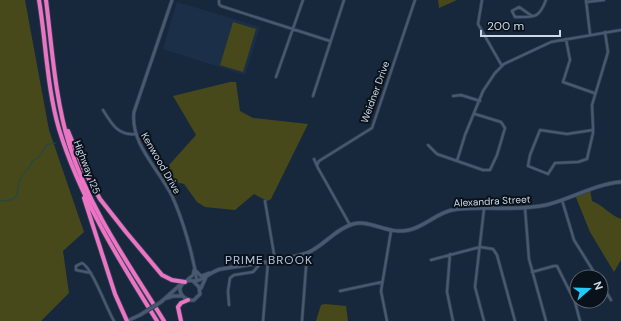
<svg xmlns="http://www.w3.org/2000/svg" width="621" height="321" font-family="'DM Sans',sans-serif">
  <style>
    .built { fill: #1b2f49 }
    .green { fill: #47491a }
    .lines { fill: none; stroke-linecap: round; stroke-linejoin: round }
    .stream { stroke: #1a4853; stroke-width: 1 }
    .minor-casing { stroke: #384456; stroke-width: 3.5 }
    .tertiary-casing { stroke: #384456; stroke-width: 4 }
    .secondary-casing { stroke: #384456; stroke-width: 4.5 }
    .motorway-casing { stroke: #384456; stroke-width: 5.5 }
    .minor { stroke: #485a71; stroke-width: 2 }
    .tertiary { stroke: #485a71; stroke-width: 2.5 }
    .secondary { stroke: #485a71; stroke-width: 3 }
    .motorway { stroke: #ed74c5; stroke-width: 4 }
    .secondary-bridge-casing { stroke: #384456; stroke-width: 4.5; stroke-linecap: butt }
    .secondary-bridge { stroke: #485a71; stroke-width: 3 }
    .labels { text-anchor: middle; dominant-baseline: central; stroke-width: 4; stroke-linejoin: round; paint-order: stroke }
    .street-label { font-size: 10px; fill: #ced8e6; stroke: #09111a }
    .quarter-label { font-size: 12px; letter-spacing: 1px; fill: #b2c7e1; stroke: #09111a }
  </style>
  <rect width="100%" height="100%" fill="#18283c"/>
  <path class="built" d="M177,2L260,27L245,75L163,49Z"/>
  <path class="green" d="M0,0H25L49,130L84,232L63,251L69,293L41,321H0Z
    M438,0H457L439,8Z
    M233,22L256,29L243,72L220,65Z
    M230,82H236L240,111L253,118L308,124L271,199L267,201L254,194L235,210L205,207L197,202L184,184L168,180L161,174L196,135L173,96Z
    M590,189L592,201C604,206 610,215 621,219V260L614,272L590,232L575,195Z
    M325,304L346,306L348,321H316L321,305Z"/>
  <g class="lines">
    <path class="stream" d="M0,201L11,200L17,196L19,181L31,165L32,161L41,155L46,145L56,143"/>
    <defs>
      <path id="minor" d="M219,0V4L221,6L330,41
        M482,0L478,24L502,66
        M586,0L590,34
        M586,2L604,0
        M532,16L519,7L512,11L515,17C534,17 539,19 546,0
        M566,39L570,60L563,82L594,93
        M276,77L303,0
        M313,96L344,0
        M453,96L461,95L480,101
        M103,110C111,123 118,136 135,134
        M593,130L567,134L540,130L530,155L528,166L548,174L555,163L578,162L587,159L593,133C593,131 593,129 593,127L592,105L608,52L605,32
        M428,145L437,154L483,170H490L497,155L505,128L501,122L475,114
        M314,159L318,168L350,225
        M457,161L465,135L483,91L495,73L504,64L551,42L621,30
        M317,165L319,161L372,128L415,0
        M562,200L574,240L597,277
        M265,201L275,260
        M525,208L529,259L546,321
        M450,254L447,292L453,321
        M431,260L480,247L493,249L497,255L515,321
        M532,272L554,266H557L575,302L580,321
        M91,273L76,270V266L82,263C92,267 107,310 114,321
        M601,283L611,300
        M340,291L382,282
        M229,305L228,291L230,278L234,275L253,272L260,264
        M263,321L268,262
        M302,321L307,254
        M387,321L381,291L391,231
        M484,321L475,287L484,209"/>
      <path id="tertiary" d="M172,0L134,112C130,144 159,169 172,196C183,220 193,255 197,281
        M196,271L201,276L209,273
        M187,280L193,275L194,270"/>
      <path id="secondary" d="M193,281L199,287L200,294L194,300C183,302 174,288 185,282C189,279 194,282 199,280C207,277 212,271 221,269C249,264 279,262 307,253C324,246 335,229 353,224C370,219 387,235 409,230C424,227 437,213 452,210C483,205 515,212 546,205C571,199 595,184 621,182
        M201,288L206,277
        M167,298L173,296H181
        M161,302L180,285
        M127,321L140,315"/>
      <path id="motorway" d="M39,0C46,42 47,88 59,129C80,198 119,260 157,321
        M46,0C52,48 55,98 69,144C89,209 129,264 164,321
        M68,131L84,170L100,199L126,232L162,275L172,280L185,282
        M84,198L115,294L127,321
        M181,321L178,307L181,303L188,300"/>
    </defs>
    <use href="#minor" class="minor-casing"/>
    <use href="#tertiary" class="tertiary-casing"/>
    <use href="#secondary" class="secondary-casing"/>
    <use href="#motorway" class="motorway-casing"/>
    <use href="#minor" class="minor"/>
    <use href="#tertiary" class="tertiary"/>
    <use href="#secondary" class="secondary"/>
    <use href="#motorway" class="motorway"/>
    <defs>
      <path id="secondary-bridge" d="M140,315L161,302"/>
    </defs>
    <use href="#secondary-bridge" class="secondary-bridge-casing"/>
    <use href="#secondary-bridge" class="secondary-bridge"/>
  </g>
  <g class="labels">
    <g class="street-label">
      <text transform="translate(375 92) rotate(-70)">Weidner Drive</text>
      <text transform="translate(161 163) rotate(60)">Kenwood Drive</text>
      <text transform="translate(87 167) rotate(69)">Highway 125</text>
      <text transform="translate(492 201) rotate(-3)">Alexandra Street</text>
    </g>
    <g class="quarter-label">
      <text x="269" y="260">PRIME BROOK</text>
    </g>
  </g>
  <g transform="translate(589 289) rotate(70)"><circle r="19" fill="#09111a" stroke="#58616c"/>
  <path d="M0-3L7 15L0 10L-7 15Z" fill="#21c9fd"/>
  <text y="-6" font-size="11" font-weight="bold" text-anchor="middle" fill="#ced8e6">N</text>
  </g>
  <path d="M481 30v6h79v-6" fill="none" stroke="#ced8e6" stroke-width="2"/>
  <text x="487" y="30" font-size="12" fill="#ced8e6" stroke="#09111a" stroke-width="3" paint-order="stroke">200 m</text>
</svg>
